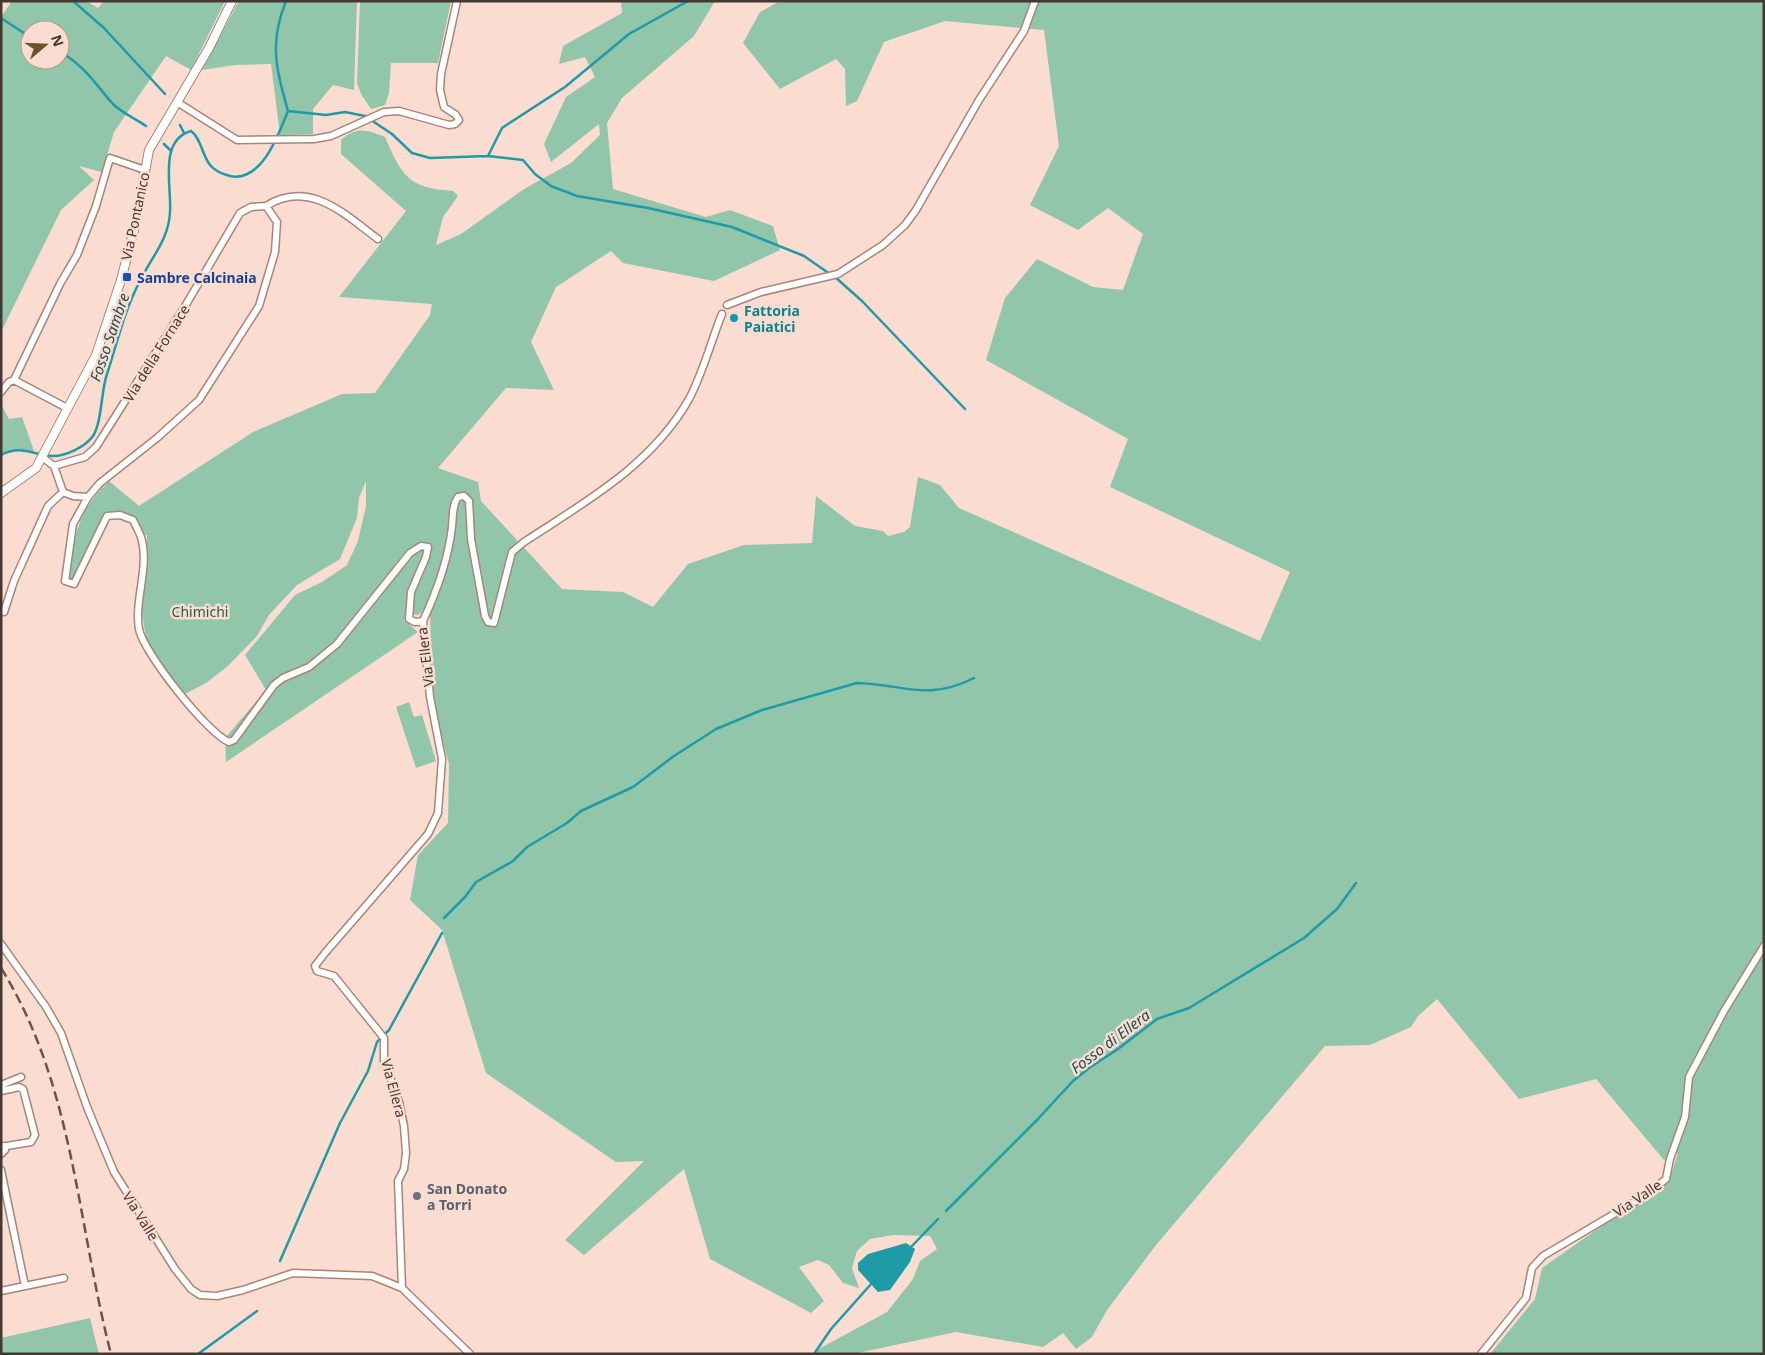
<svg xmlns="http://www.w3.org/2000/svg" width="1765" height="1355" font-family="'Noto Sans',sans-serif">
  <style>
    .green { fill: #92c6ab; fill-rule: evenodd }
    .water { fill: #1f9ba7 }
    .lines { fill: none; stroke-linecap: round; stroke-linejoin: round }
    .stream { stroke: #1f9ba7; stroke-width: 2.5 }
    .minor-casing { stroke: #a78577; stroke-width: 9 }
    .tertiary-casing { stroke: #a78577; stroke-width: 10 }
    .minor { stroke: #fff; stroke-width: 6 }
    .tertiary { stroke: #fff; stroke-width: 8 }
    .rail { stroke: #66554e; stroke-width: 2.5; stroke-dasharray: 10 5; stroke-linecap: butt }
    .transit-dot { fill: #1a4fb4; stroke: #fadcd0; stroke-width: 2 }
    .culture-dot { fill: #0f9aa8; stroke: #fadcd0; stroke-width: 2 }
    .worship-dot { fill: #6b7280; stroke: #fadcd0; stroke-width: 2 }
    .labels { text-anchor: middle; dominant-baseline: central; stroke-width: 5; stroke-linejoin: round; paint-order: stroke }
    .street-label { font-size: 14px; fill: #453731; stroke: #fadcd0 }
    .transit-label { font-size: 14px; font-weight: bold; fill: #164399; stroke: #fadcd0; text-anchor: start }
    .culture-label { font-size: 14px; font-weight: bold; fill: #0d838f; stroke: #fadcd0; text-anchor: start }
    .park-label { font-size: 14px; fill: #246246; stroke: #fadcd0 }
    .worship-label { font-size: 14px; font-weight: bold; fill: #5b616d; stroke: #fadcd0; text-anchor: start }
    .water-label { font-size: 15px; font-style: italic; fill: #1d4e53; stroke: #fadcd0 }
  </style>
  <rect width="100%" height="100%" fill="#fadcd0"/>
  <path class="green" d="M12,1H86L98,8L104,1H225L191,70L166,56L114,132L102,172L79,166L94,180L61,210L1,332V17ZM30,30H60V60H30Z
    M239,1H357L354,90L333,85L313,109V134L280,135L271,64L235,65L202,70Z
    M360,1H451L438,63H391L389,93L385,105L371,109L361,94L357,83Z
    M621,1H715L694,36L622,98L607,123L613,189L706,217L730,210L773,226L780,250L714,281L623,263L611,251L556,287L531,342L554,390L506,388L438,468L478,482L481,501L562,589L623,592L653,607L688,564L744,545L812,543L816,496L855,526L883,531L888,536L904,532L910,527L918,477L940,485L959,508L1260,641L1290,572L1110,487L1128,439L986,360L1005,298L1037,259L1093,287L1123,290L1143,234L1108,208L1078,230L1030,205L1059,146L1044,30L945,21L884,42L857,101L846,106L845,69L836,59L780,89L743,43L760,12L780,1H1764V1354H1490L1535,1299L1542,1268L1670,1178L1678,1153L1664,1160L1596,1079L1519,1099L1437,999L1418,1016L1411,1027L1370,1045L1325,1046L1156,1245L1107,1310L1092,1337L1076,1349L1063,1333L1043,1347L956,1332L853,1354H816L815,1351L887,1312L913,1279L920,1261L937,1249L930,1236L893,1235L870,1239L857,1251L852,1268L859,1288L843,1283L829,1265L818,1260L799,1267L824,1301L811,1313L710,1259L684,1169L584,1255L565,1240L644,1161L616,1162L486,1073L442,930L410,900L418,855L448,823L449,764L433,706L430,613L426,609L418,615L407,614L404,620L418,632L226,762L225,738L266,690L245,655L295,595L322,582L347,565L358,541L366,506V481L359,498L357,518L340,559L297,585L269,615L257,636L228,666L206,683L185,694L150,651L146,639L141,604L147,570V535H143C134,518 124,504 103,516L72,580L68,578C76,533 75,515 109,481L139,506L253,432L342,394L375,393L430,315L432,304L339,297L406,211L341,154V140C357,126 366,130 385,137C402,176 408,188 453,191L458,196L443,217L436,245L461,234L524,189L571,163L600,135L599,124L551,162L544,144L566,97L595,77L585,57L559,64L563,46L622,13Z
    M1,404L9,419L22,417L34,451H10L1,455Z
    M409,702L414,717L422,715L436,761L416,768L396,707Z
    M90,1318L99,1354H1V1338Z"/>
  <path class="water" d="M906,1243L915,1249L910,1262L890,1290L878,1292L858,1270V1263L868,1254Z"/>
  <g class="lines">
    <path class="stream" d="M73,1L104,28L165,94
      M1,18L30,37
      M60,52C84,65 96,85 113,104C122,113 136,119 146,126
      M288,111L326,115L345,112L365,116L392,134L412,153L430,158L488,156L502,128L565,87L629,34L688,1
      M180,125L184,133
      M164,144L171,151
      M488,156L523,160L535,174L551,186L577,196L648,208L732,227L804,256L830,274
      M835,277L862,301L965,409
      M1,455C22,444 34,456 53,456C66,456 85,447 93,436C102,422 101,391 107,374C117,343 125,309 140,281C151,258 169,239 170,212C172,188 158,140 191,131C201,138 202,155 210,165C215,171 222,174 230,176C262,183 279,133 288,111C276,68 269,43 286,1
      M444,918L465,897L476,882L513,861L527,847L567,823L581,811L633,787L674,756L716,729L762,710L857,683C904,684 926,702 974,678
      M946,1211L1037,1120L1073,1081L1089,1068L1118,1049L1157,1019L1189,1008L1304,938L1337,909L1356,883
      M911,1247L938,1219
      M280,1261L340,1123L368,1071L377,1042L389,1030L442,933
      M198,1354L257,1311
      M814,1354L831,1329L872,1283"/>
    <defs>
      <path id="minor" d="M177,102L237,140L314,139L331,136L384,112L399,111L449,125L455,124L459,120L456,115L444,107L440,90L441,74L457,1
        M266,206C310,179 344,214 378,239
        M727,305L761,292L838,274L883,245L905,225L916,210L979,100L1024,31L1035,1
        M14,380L60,284L77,255L96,206L110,158L145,170
        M1,392L9,382L14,380L67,408
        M42,457L54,466L63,492L73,496L88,497
        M54,466L85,457L96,447L184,308L240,213L251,207L266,206L277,222L275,252L259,306L199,400L157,438L100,483L88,497L73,524L65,581L74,584L107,516L120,515L133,520C136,526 139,532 141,537C150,567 134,599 139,629C143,652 208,734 229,742L234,740L274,685L283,678L309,667L337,644L410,553L421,546L428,547L426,557L411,592L409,619L415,622L423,621
        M1,611L4,612L14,581L48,506L63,492
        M423,621C437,591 448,561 452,527C453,517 452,505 458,497L464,496L469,501L471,539L485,616L488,622L494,623L512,552L524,542C585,502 652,465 689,399C703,373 711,341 722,314
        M1,944L46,1007L61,1033L87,1107L114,1172L175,1269L191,1289L200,1295L217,1296L243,1290L293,1273L372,1276L402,1288L470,1354
        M1,1085L21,1077
        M1,1091L19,1087L23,1089L35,1135L31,1142L1,1147
        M1,1154L5,1150L4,1146
        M1,1170L25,1286L1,1291
        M25,1286L64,1278
        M402,1288L398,1181L404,1169L406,1153L404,1126L399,1102L384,1061V1038L334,976L317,971L315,966L325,953L428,834L438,813L442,759L430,697L423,621
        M1481,1354L1526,1298L1532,1268L1543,1256L1646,1195L1666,1179L1670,1159L1685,1117L1689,1077L1724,1011L1764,946"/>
      <path id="tertiary" d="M1,493L36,468L96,355L121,280L135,226L149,150L209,48L232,1"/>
    </defs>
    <use href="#minor" class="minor-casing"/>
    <use href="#tertiary" class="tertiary-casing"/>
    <use href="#minor" class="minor"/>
    <use href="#tertiary" class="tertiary"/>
    <path class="rail" d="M1,968C74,1085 77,1223 111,1354"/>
  </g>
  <rect class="transit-dot" x="122" y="272" width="10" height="10" rx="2.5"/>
  <circle class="culture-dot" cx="734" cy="318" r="5"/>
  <circle class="worship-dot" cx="417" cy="1196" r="5"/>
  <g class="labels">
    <g class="street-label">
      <text transform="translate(135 216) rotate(-78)">Via Pontanico</text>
      <text transform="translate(156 353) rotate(-58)">Via della Fornace</text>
      <text transform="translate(425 657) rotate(-97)">Via Ellera</text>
      <text transform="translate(394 1088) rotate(75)">Via Ellera</text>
      <text transform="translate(1637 1198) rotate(-34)">Via Valle</text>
      <text transform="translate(141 1216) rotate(58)">Via Valle</text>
    </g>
    <g class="transit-label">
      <text x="137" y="277">Sambre Calcinaia</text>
    </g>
    <g class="culture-label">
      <text x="744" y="310">Fattoria<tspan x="744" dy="16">Paiatici</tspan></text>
    </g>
    <g class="park-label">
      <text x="200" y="611">Chimichi</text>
    </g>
    <g class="worship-label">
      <text x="427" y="1188">San Donato<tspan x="427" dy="16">a Torri</tspan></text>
    </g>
    <g class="water-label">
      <text transform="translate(109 337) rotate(-71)">Fosso Sambre</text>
      <text transform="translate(1110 1041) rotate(-37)">Fosso di Ellera</text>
    </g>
  </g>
  <rect width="1765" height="1355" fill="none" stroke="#453731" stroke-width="5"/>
  <g transform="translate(45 45) rotate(71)"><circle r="24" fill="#fadcd0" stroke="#b29a90"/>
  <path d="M0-4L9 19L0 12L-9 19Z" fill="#6a5524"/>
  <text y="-8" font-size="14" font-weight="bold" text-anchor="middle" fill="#453731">N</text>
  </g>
</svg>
